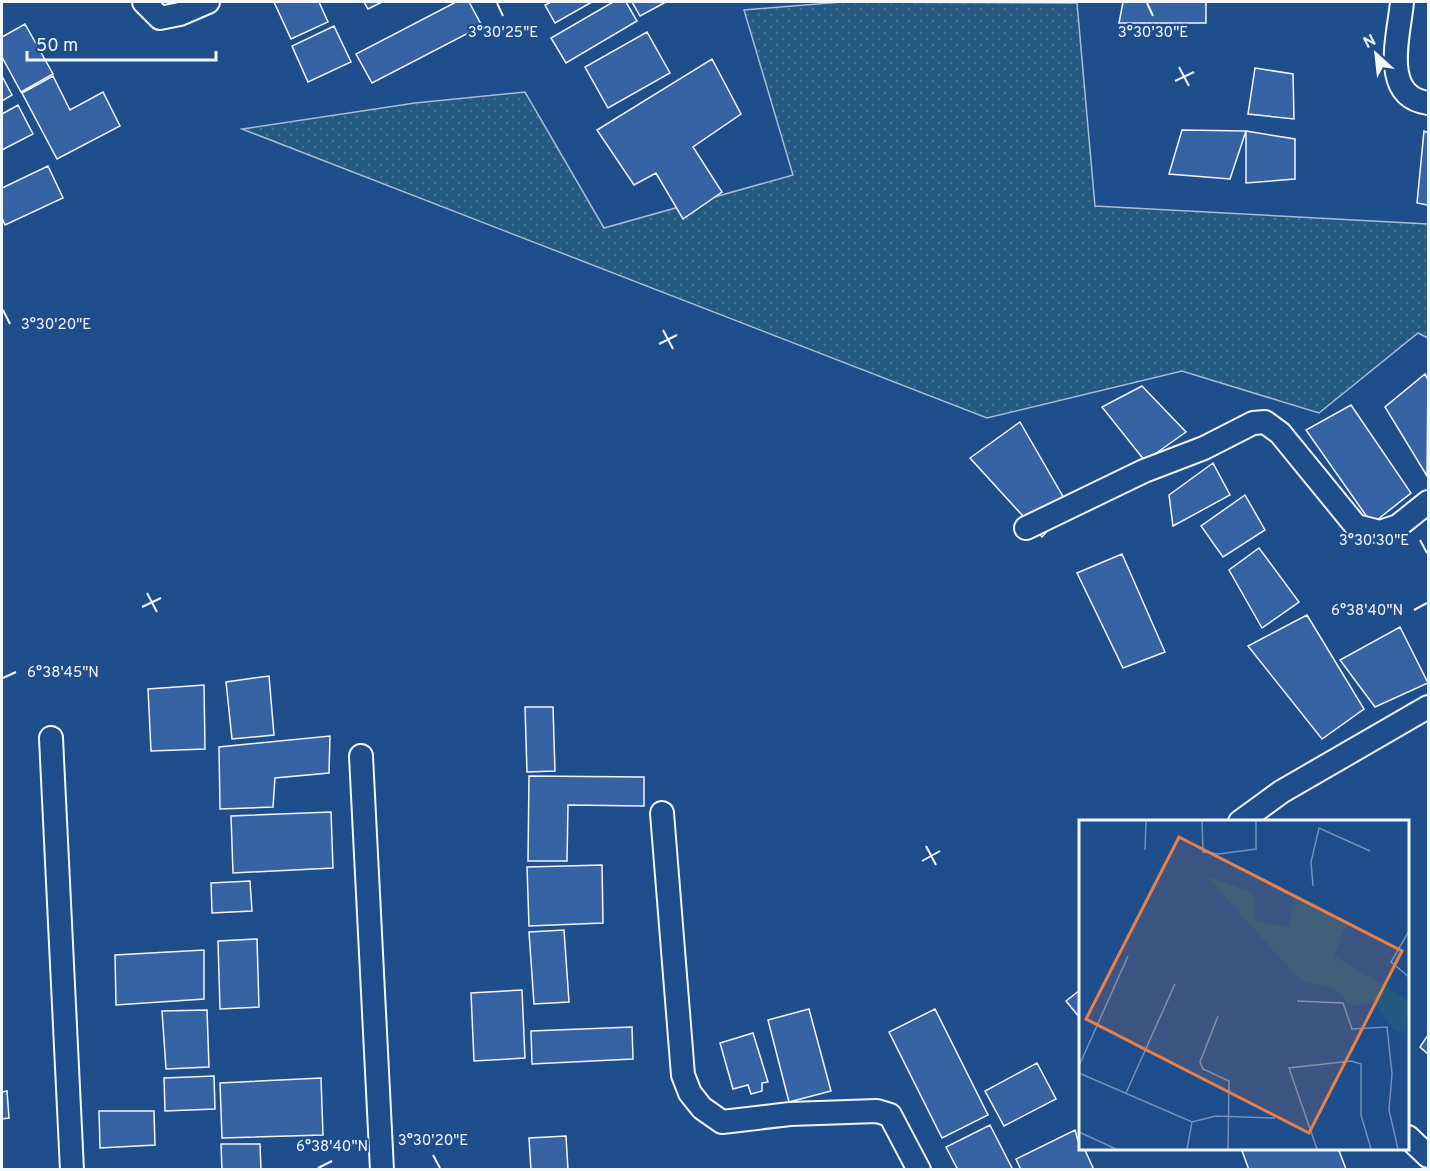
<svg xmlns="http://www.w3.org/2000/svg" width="1430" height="1171" font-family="Overpass,sans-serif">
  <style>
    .grass { fill: url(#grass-dots); stroke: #a8bbd7; stroke-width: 1.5 }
    .building { fill: #3563a3; stroke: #f2f6ff; stroke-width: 1.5 }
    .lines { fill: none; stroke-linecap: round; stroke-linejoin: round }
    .street-casing { stroke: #f2f6ff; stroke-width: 26 }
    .street { stroke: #1f4e8c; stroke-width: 22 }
    .ticks { fill: none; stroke: #f2f6ff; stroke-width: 2 }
    .inset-road { fill: none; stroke: #7391ba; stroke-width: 1.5 }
    .view { fill: #ea8049; fill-opacity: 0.15; stroke: #ea8049; stroke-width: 3 }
    .inset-edge { fill: none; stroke: #f2f6ff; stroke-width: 3 }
    .ticks-label { font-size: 15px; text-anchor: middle; fill: #f2f6ff; stroke: #1f4e8c; stroke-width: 4.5; stroke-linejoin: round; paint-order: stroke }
  </style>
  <defs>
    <pattern id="grass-dots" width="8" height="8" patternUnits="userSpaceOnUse" patternTransform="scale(1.5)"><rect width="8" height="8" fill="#245a82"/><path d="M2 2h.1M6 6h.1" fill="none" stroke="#447295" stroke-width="1.8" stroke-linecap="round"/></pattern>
  </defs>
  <rect width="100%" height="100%" fill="#1f4e8c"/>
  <path class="grass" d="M842,2L1077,3L1095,206L1428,224V338L1418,333L1319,413L1182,371L987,418L242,129L415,103L525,92L604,228L793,175L744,10Z"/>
  <path class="building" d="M274,2H319L328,22L291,39Z
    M364,2H382L368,9Z
    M456,2H469L482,26L372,83L356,54Z
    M551,2H592L555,23L545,5Z
    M613,2H626L637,21L566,63L551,38Z
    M632,2H666L640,16Z
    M1123,2H1206V23H1119Z
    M25,24L53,74L21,92L2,57V37Z
    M334,26L351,62L308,82L292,46Z
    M647,32L670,73L608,108L585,67Z
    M712,59L741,114L693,147L722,192L683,219L656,173L634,185L597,130Z
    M1255,68L1293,74L1294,119L1248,114Z
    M2,76L12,95L2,101Z
    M53,76L70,110L103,92L120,126L57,159L22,93Z
    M18,105L33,134L2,150V114Z
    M1182,130L1246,131L1230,179L1169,174Z
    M1246,131L1295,139V179L1246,183Z
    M1424,131L1428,133V205L1417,203Z
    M48,166L63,198L5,225L2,218V188Z
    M1425,374L1428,380L1427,476L1385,407Z
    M1142,386L1186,432L1145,461L1102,407Z
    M1351,405L1411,493L1372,524L1306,430Z
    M1020,422L1069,507L1042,537L970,458Z
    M1213,463L1230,495L1173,526L1169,495Z
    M1245,495L1265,530L1223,557L1201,526Z
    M1259,548L1299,602L1262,628L1229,570Z
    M1122,554L1165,652L1123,668L1077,573Z
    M1307,615L1364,709L1322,739L1248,646Z
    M1400,627L1428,683L1375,707L1340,660Z
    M269,676L274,735L232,739L226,682Z
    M204,685L205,749L151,751L148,689Z
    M525,707H553L555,771L527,772Z
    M330,736L329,773L275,778L273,807L220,809L219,747Z
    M529,776L644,777V806L568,805L567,861H528Z
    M331,812L333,868L233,873L231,816Z
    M602,865L603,923L529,926L527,867Z
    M250,881L252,911L212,913L211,883Z
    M564,930L569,1002L534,1004L529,932Z
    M257,939L259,1007L220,1009L218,941Z
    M204,950V999L116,1005L115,955Z
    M522,990L525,1058L474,1061L471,993Z
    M1080,990V1018L1066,1001Z
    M809,1009L831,1091L789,1102L768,1020Z
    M935,1009L988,1115L942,1138L889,1032Z
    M207,1010L209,1067L166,1069L162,1011Z
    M632,1027L633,1059L532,1064L531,1031Z
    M753,1033L768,1082L762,1083V1091L751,1094L748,1085L733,1089L720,1043Z
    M1428,1035V1054L1420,1047Z
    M1037,1063L1056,1099L1004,1126L985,1091Z
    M214,1076L215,1109L165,1111L164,1078Z
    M321,1078L323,1135L222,1138L220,1083Z
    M7,1091L9,1118L2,1119V1092Z
    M99,1111H154L155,1145L100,1148Z
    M990,1125L1013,1170H958L946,1147Z
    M1075,1130L1080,1148H1084L1094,1170H1021L1016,1159Z
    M566,1136L568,1170H531L529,1138Z
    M221,1144H260L261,1170H222Z
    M1241,1148H1338L1346,1169L1249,1170Z"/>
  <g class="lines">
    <defs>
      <path id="street" d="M144,2L160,18L180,14L208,2
        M1402,2C1399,36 1380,96 1428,103
        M1026,528L1144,471L1204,448L1253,423L1265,422L1280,433L1356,526L1380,532L1398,526L1428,502
        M51,738L72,1170
        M361,756L382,1170
        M662,813L683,1075L690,1093L702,1108L722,1122L790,1114L877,1111L890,1115L919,1170
        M1240,822L1281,792L1428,707
        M1408,1137L1428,1156"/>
    </defs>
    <use href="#street" class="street-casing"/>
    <use href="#street" class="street"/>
  </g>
  <path class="ticks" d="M497,3L503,16M1147,3L1153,16M1179,67L1189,86M1175,81L1194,72M3,310L10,324M663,330L673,349M659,344L677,335M1420,540L1427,553M147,593L157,612M142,607L161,598M1414,610L1427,603M3,678L16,672M926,846L936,865M922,861L940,851M433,1155L440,1168M318,1168L332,1161"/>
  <g transform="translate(1079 820)">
    <rect width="330" height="330" fill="#1f4e8c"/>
    <path d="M127,56L175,73L176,101L210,107L215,78L268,103L255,136L330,180L326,213L315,210L295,182L273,186L255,169L221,160Z" fill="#245a82"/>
    <path class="inset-road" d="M123,1L124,32L140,34L177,29V1M66,30L67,1M234,66L232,42L240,8L291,31M330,111L312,142L330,157M218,181L264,183L273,209L308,207L313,254L310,290L319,329M139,196L121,242L124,249L150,261L149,329M0,246L49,136M0,253L113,302L137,296L196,298M47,273L96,164M0,312L37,329M108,329L113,302M238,329L210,248L272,241L282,244V295L292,329"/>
    <path class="view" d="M100,17L323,131L230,313L7,199Z"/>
    <rect width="330" height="330" class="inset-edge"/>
  </g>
  <g class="ticks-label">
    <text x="503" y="37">3°30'25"E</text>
    <text x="1153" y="37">3°30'30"E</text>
    <text x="56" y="329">3°30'20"E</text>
    <text x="1374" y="545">3°30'30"E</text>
    <text x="1367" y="615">6°38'40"N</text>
    <text x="63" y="677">6°38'45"N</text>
    <text x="433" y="1145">3°30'20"E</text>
    <text x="332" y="1151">6°38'40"N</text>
  </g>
  <rect width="1430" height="1171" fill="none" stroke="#f2f6ff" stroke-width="6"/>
  <g transform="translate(1376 54) rotate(333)" stroke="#1f4e8c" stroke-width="4.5" paint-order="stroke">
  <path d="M0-4.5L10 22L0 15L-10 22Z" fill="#f2f6ff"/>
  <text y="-9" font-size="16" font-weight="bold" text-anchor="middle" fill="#f2f6ff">N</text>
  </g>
  <path d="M27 51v9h189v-9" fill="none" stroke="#f2f6ff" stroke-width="3"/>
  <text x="36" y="51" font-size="18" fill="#f2f6ff" stroke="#1f4e8c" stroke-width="4.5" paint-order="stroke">50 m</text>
</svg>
